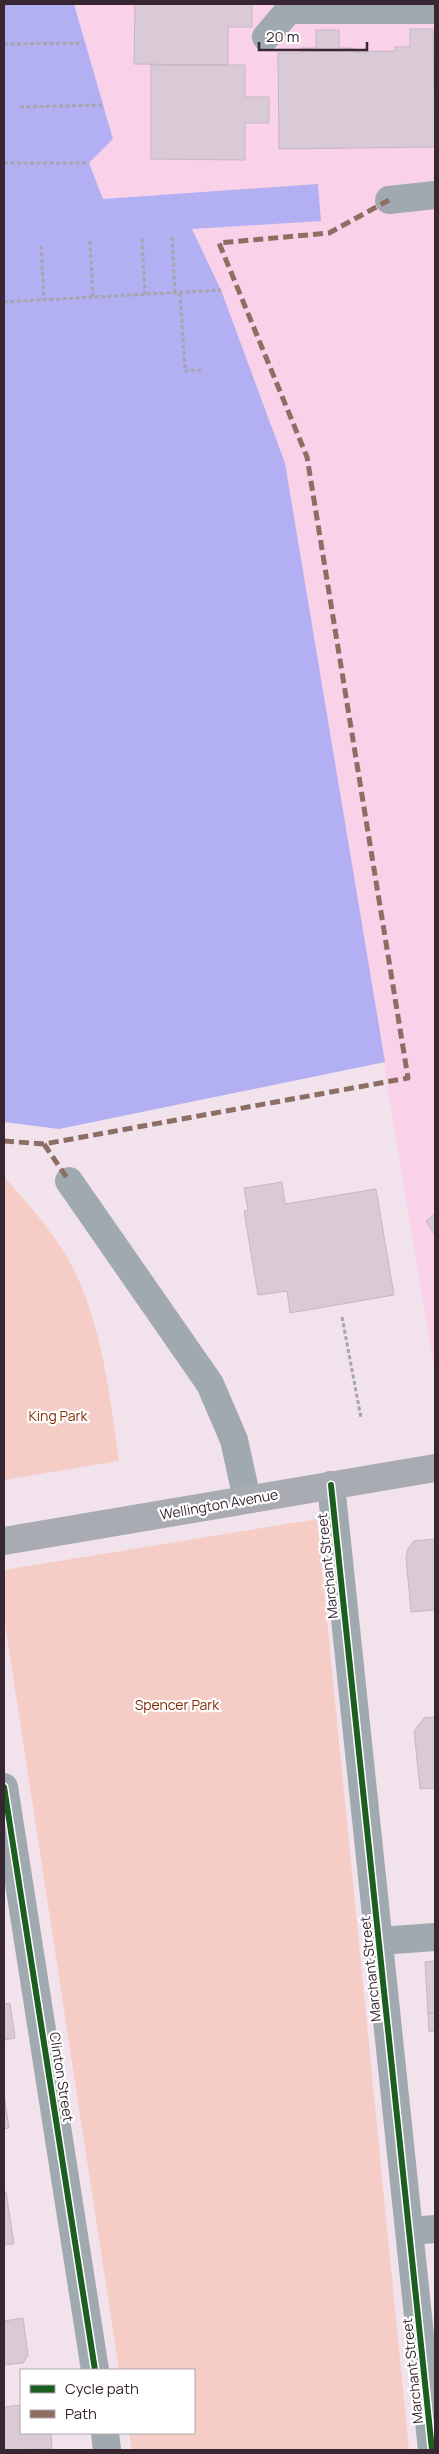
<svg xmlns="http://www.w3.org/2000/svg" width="439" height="2454" font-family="Manrope,sans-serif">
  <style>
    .built { fill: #f9d2ea }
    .green { fill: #f5cdc6 }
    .water { fill: #b2b0f2 }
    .building { fill: #d9cad6; stroke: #c5b7c3 }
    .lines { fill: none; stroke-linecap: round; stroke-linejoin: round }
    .path { stroke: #a3a6ac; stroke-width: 3; stroke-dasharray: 4 2.5; stroke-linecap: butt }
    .minor { stroke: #a1a9b0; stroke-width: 28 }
    .major { stroke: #a8abb2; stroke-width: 28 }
    .quiet { stroke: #8d6e63; stroke-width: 5; stroke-dasharray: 10 5; stroke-linecap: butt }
    .cycleway-casing { stroke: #fff; stroke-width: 9 }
    .cycleway { stroke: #1b5e20; stroke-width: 6 }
    .labels { text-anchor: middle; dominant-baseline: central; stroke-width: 4.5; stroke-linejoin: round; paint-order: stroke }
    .park-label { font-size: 14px; fill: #822c02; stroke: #fff }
    .street-label { font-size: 14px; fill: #382632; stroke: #fff }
  </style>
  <rect width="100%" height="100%" fill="#f2e2ec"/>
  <path class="built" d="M74,4H435V1374L285,463L221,290L192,228L321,221L318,185L103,199L89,163L113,139Z"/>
  <path class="green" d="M4,1177C30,1206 58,1237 75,1272C103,1331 110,1398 119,1461L4,1480Z
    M317,1519L409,2450H132L129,2433H194V2370H119L4,1617V1570Z"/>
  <path class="water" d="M4,4H74L113,139L89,163L103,199L318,184L321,221L192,229L221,290L285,463L385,1062L59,1129L4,1122Z"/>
  <path class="building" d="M135,4H252V27H228V65L134,64Z
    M410,29H433L435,147L279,149L278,53H301V48H316V30H339V48H353V52L395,51V47H410Z
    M151,65H245V97H269V123H245V160L151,159Z
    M282,1182L285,1204L376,1189L394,1295L290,1313L287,1291L258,1295L244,1211L248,1210L244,1188Z
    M435,1214V1235L426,1221Z
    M435,1539V1610L411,1612L406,1557L408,1549L414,1541Z
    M435,1717V1788L420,1789L414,1731L424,1718Z
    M435,1961V2013H428L425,1962Z
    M10,2003L15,2038L4,2040V2004Z
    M428,2013H435V2031L429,2032Z
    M4,2094L9,2128L4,2129Z
    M4,2192H6L14,2244L4,2245Z
    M23,2318L28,2355L23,2363L4,2365V2321Z
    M21,2405V2433H51L52,2449L4,2450V2407Z"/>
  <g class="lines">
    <path class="path" d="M4,44L83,43
      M20,107L103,105
      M4,163H89
      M172,237L175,293
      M142,239L145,294
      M90,241L93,297
      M41,246L44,300
      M180,293L185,371L201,370
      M4,302L221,290
      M342,1317L361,1418"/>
    <path class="minor" d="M266,37L289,10H435
      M389,200L435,195
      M69,1181L210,1384L234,1440L247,1499
      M331,1485L432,2450
      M4,1787L95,2370
      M379,1941L435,1937
      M410,2231L435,2229
      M105,2433L107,2450"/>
    <path class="major" d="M4,1541L435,1468"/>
    <path class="quiet" d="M4,1141L44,1144L408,1078L307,457L219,243L329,233L389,200
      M44,1144L69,1181"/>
    <defs>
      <path id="cycleway" d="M331,1485L432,2450
        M4,1787L95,2370"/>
    </defs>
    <use href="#cycleway" class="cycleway-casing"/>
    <use href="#cycleway" class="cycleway"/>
  </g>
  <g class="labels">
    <g class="park-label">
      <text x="58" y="1415">King Park</text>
      <text x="177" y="1704">Spencer Park</text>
    </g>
    <g class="street-label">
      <text transform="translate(219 1504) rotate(-10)">Wellington Avenue</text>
      <text transform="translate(327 1566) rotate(-96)">Marchant Street</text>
      <text transform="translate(370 1969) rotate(-96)">Marchant Street</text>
      <text transform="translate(62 2077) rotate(81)">Clinton Street</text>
      <text transform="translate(412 2371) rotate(-96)">Marchant Street</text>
    </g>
  </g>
  <rect width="439" height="2454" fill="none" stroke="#382632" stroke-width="10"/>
  <rect x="20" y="2369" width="175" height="65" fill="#ffffff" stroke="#afa8ad"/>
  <rect x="30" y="2385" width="25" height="8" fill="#1b5e20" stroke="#afa8ad"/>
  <text x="65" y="2394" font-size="15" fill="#382632">Cycle path</text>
  <rect x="30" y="2410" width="25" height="8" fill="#8d6e63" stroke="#afa8ad"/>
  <text x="65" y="2419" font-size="15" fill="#382632">Path</text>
  <path d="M259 42v8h108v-8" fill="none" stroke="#382632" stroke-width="2.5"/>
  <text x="266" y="42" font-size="15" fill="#382632" stroke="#ffffff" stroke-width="4" paint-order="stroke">20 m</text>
</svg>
